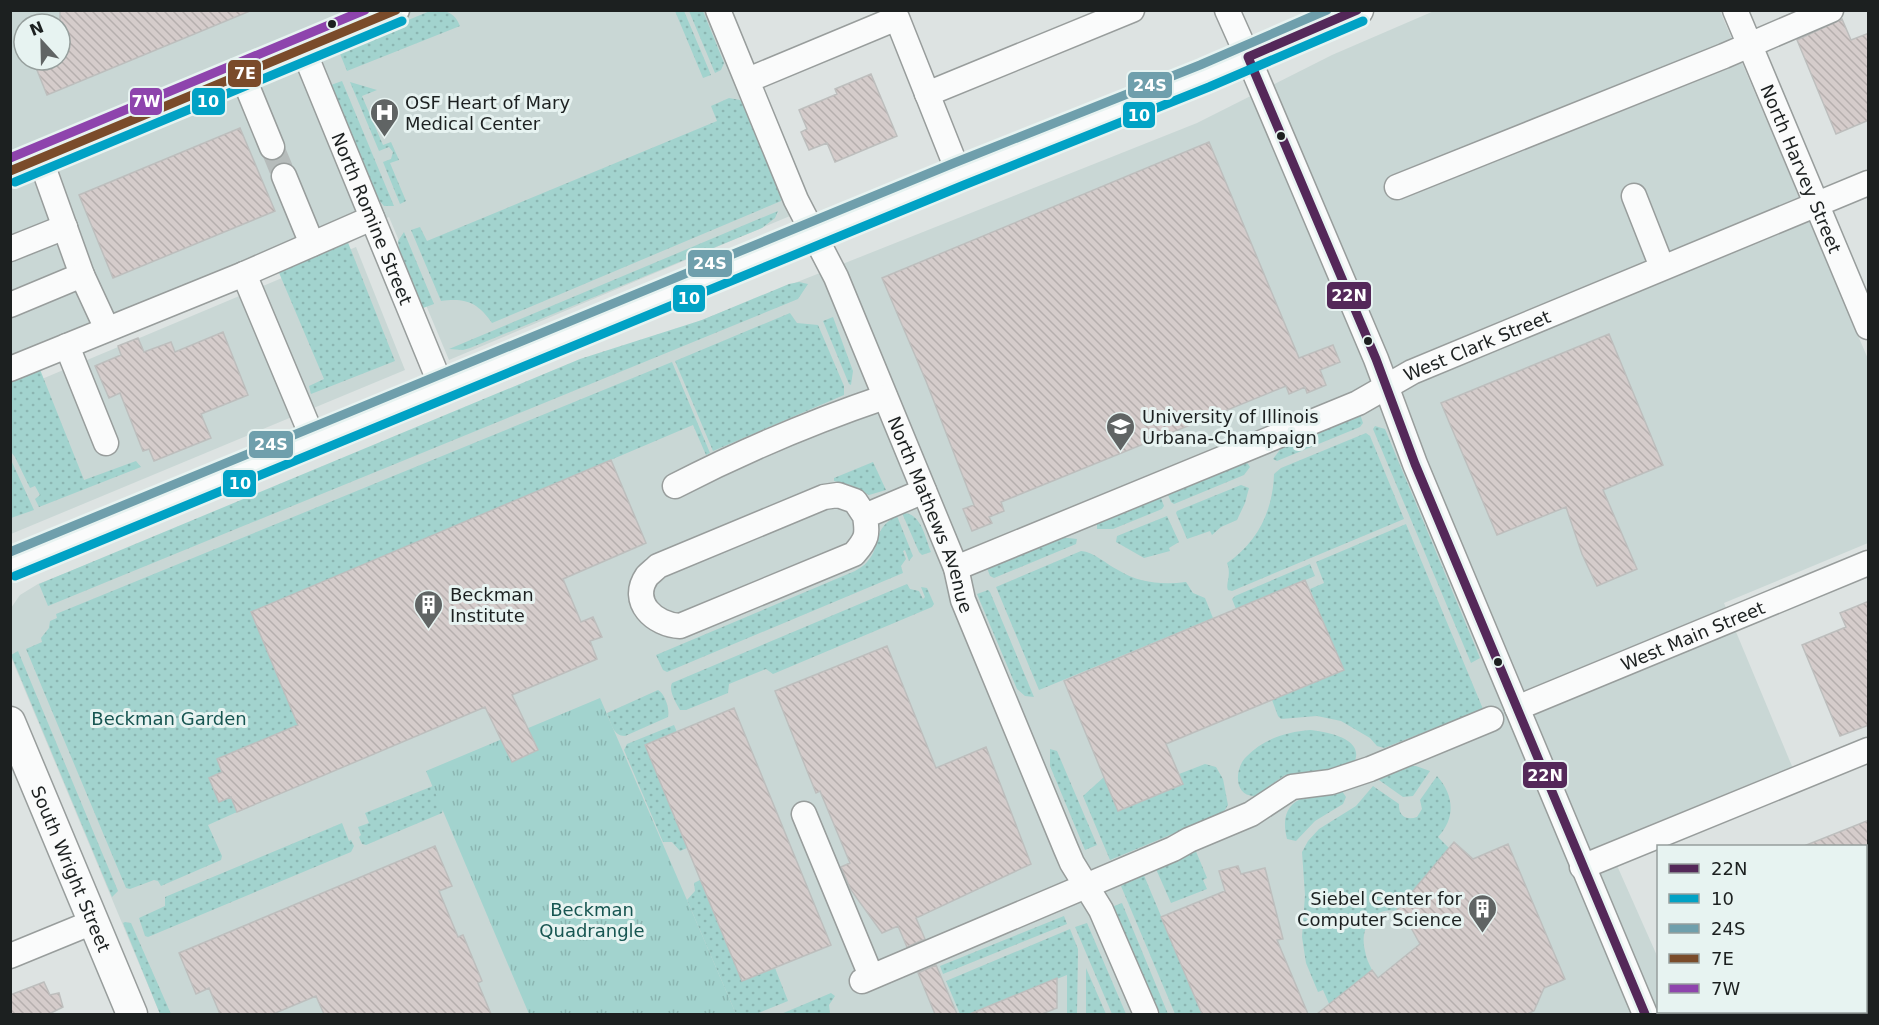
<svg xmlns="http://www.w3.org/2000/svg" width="1879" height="1025" font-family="'DejaVu Sans',sans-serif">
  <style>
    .built { fill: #c9d7d5; fill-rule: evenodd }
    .grass { fill: url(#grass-dots) }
    .park { fill: url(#park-tufts) }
    .building { fill: url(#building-back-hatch); stroke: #bdbebd; stroke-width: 1.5 }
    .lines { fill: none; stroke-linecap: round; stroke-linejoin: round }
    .minor-tunnel { stroke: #b6bcbb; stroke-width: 24; stroke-dasharray: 24 12; stroke-linecap: butt }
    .minor-casing { stroke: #989d9c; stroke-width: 27 }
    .major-casing { stroke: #989d9c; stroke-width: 33 }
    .minor { stroke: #fafbfb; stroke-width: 24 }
    .major { stroke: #fafbfb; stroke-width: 30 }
    .bus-1-casing { stroke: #e7f3f1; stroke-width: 14 }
    .bus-2-casing { stroke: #e7f3f1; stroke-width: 14 }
    .bus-3-casing { stroke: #e7f3f1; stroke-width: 14 }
    .bus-4-casing { stroke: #e7f3f1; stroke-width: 14 }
    .bus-5-casing { stroke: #e7f3f1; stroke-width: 14 }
    .bus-1 { stroke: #542859; stroke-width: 9 }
    .bus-2 { stroke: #01a2c5; stroke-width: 9 }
    .bus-3 { stroke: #6f9fac; stroke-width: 9 }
    .bus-4 { stroke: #7a4b2a; stroke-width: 9 }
    .bus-5 { stroke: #8e44ad; stroke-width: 9 }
    .bus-dot { fill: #1c2020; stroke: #e7f3f1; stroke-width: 2 }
    .labels { text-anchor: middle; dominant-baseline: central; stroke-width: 6; stroke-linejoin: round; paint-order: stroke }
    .poi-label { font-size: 18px; fill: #1c2020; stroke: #e7f3f1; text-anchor: start }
    .street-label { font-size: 18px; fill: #1c2020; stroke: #e7f3f1 }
    .park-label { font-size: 18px; fill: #175551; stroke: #e7f3f1 }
    .line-badge { stroke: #e7f3f1; stroke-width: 2 }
    .badge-label { font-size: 16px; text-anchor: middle; font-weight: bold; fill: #fff }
  </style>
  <defs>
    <pattern id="grass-dots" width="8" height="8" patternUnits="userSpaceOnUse" patternTransform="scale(1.5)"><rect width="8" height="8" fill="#a2d3ce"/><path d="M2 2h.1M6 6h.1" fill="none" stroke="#8bb5b1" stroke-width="1.8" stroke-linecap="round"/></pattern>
    <pattern id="park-tufts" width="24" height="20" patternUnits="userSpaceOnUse" patternTransform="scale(1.5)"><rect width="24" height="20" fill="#a2d3ce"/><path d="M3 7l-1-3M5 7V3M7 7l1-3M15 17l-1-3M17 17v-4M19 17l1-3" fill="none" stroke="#8bb5b1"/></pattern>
    <pattern id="building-back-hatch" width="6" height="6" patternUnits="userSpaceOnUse" patternTransform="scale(1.5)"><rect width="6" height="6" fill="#d5cccb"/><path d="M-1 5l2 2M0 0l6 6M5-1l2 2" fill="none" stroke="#b6afae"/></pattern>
  </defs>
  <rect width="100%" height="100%" fill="#dde3e2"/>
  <path class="built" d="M11,11H705L790,216L449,360L389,217L11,370ZM24,24H60V60H24Z
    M1434,11H1720L1868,359V543L1724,603L1799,783L1615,861L1658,958V1012H1682L1684,1014H160L11,657V608L20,595L38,584L1197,123L1332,55Z
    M356,247L405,370L11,534V392Z
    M1868,953V1014H1837L1836,1012H1866V954Z"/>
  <path class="grass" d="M430,11C445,10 454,11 460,26L347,71L338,49Z
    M675,11H684L711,75L703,78Z
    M689,11H703L724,63L721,70L715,73Z
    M342,81L394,206H384L378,199L331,85Z
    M350,82L377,90L362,96L383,145L391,142L399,160L390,163L406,201L400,204L383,162L391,159L393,152L389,147L379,151Z
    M729,98L740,100L743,105L779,189L781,201L492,323C477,302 466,298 441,301L411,230L420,227L427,241L717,121L711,106Z
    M778,211L775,218L762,228L470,348L463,350L449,349Z
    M404,232L434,304L423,308L399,249L398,241Z
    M347,240L395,361L311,394L309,386L324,379L277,268Z
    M799,282L808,284L798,299L48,606L39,584L580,359L702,320L789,284Z
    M790,313L797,323L818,325L844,386V395L713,451L675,361Z
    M833,317L853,371L851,385L849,384L823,321Z
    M672,362L710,453L706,455L693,425L252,612L299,725L217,759L222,772L219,802L231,797L237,812L208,825L222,856L221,860L161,886L158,881L154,880L130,889L126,888L26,649L42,642L41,638L49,628L50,621L57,618L56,614Z
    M39,367L84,480L136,461L141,467L39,507L35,499L40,495L35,486L30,488L15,457L11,452V379Z
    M1359,411L1363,423L1360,427L1277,461L1273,459L1285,443Z
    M1375,426L1385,429L1480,658L1471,663L1373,429Z
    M1366,433L1370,436L1404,519L1232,591L1228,590C1225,584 1232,576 1227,563C1257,543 1273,511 1274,474L1281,468Z
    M11,460L34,510L11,518H10Z
    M1246,461L1250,467L1244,475L1174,504L1171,502L1166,490Z
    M873,462L886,490L869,495L850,485L834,481V478Z
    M1241,485L1249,488L1245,503L1237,520L1221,527L1212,535L1210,531L1187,539L1176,513L1177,511Z
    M1159,493L1164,506L1162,509L1113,529H1097V521Z
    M902,513C921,512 925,537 931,552L922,555L919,552Z
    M897,516L913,556L909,561L905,550L903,551L906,559L901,566L903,573L667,672L663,670L656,655L855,571C859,568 864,566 867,562C883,544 871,529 897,516Z
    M1167,516L1179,542L1169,548L1170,551L1144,558L1116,542L1117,536Z
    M1406,524L1483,709L1384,748L1377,746L1370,738L1341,721L1317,716L1281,719L1278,716L1272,700L1343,670L1310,589L1324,583L1316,562Z
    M1059,537L1077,539L1076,544L994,578L990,576L986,565Z
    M1081,551C1094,552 1106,564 1118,570C1139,583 1162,585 1186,582L1193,593L1205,598L1213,618L1039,690L996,587Z
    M1310,564L1315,576L1236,609L1232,599L1235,596Z
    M907,584L910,589L919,591L923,599L925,597L921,587L927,588L934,604L932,607L773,674L766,669L729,684L728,693L686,710H680C676,703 668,690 672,683Z
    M988,590L990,592L1034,697L1025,696L1017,689L977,594Z
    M18,651L118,891L112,897L11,655Z
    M658,690C665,694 670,709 668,717L625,736C613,736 611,723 607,713Z
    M674,725L677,732L645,745L687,848L680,851L672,842H663L624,750L627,744Z
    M1310,730C1326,732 1366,738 1354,763L1315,774L1285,775L1255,796C1234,797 1234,769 1246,757C1263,739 1286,732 1310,730Z
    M1050,749L1057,751L1097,845L1085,850L1050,766Z
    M1205,764L1216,767L1223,779L1228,805L1223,813L1110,860L1083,796L1104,777L1118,811L1183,784L1179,774Z
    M1416,766L1430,771L1413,796L1403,797L1379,780C1389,771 1402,765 1416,766Z
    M1437,776C1454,795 1456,818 1438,837L1449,848L1397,911C1373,906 1359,929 1365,951C1366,958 1369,964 1372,970L1330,1006L1323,990L1318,992L1306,963L1302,937L1305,895L1302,852L1308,841L1319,829L1356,806L1373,786L1399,804C1398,816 1407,821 1417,817L1422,809L1420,800Z
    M433,786L443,809L442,813L366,845L362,844L359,837L361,835L358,827L369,823L365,813Z
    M1342,791L1346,797L1343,804L1315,821L1296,841L1287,839C1276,796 1311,794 1342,791Z
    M342,823L349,841L351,840L354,846L351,852L148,937L145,936L139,918L165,906V897Z
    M1195,849L1207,878L1203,880L1207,889L1171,903L1156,869Z
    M1143,873L1202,1014H1175L1121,886L1123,885L1122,882Z
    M700,880L742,981L775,968L788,1001L756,1014H736L687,900L695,891L694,883Z
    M1122,903L1168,1014H1154L1109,908Z
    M1064,916L1067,924L943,974L940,966Z
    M125,922L131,923L171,1014H160L123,923Z
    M1087,923L1126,1014H1112L1075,927Z
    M1070,929L1078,949L1077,1014H1067V975L968,1014H960L946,981Z
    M1086,968L1106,1014H1086Z
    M831,993L835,996L829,1005L830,1014H781Z"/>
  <path class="park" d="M600,698L736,1014H529L426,771Z"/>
  <path class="building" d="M60,10H250V11L47,95L33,60H60Z
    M1842,19L1851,40L1869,33V120L1836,134L1797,40Z
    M871,74L897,136L835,162L827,143L809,150L801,132L807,129L799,110L837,94L835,89Z
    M240,128L275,211L113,278L79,195Z
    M1209,142L1299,358L1333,345L1340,362L1320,370L1326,385L1307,393L1305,387L1289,394L1286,386L1001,502L1004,511L989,517L992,523L972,531L963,509L974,505L926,381L882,278Z
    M223,332L248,395L201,414L211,438L154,461L149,449L143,451L120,393L109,398L95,366L121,355L118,346L138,338L144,352L171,342L175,352Z
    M1609,334L1663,465L1603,490L1637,569L1597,586L1582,554L1566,507L1497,535L1441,403Z
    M611,460L646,543L563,579L581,622L593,617L602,637L590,641L597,659L512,695L538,750L512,762L485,707L237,812L231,797L219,802L209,778L222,772L217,759L298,725L251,612Z
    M1305,580L1344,670L1166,744L1183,784L1118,811L1064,681Z
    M1869,601V725L1840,736L1802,645L1846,627L1840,613Z
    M887,646L936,768L986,747L1031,864L916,918L925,939L907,947L898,926L882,933L851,890L841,867L850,863L820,791L816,793L775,691Z
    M734,708L831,945L742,981L645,745Z
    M1869,820V846H1804Z
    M1454,842L1473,859L1508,844L1565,979L1544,988L1534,1011L1527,1014H1317L1372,970L1378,978L1420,944L1405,917L1397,910Z
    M435,846L452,886L439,891L458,937L463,935L482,981L478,983L491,1014H324L316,996L273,1014H220L209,988L196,994L179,953Z
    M1238,866L1241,874L1265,868L1283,939L1277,940L1308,1014H1202L1161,917L1225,891L1219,871Z
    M936,965L957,1014H935L918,973Z
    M1057,978V1008L1042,1014H970Z
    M44,982L50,995L59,993L63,1007L49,1014H10V995Z"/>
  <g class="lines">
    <path class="minor-tunnel" d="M272,147L284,176"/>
    <defs>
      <g id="minor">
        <path id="s1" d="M718,10L796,200L836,277L956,568L963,600L1066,849L1072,863L1101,910L1146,1014"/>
        <path d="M1227,10L1248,57L1376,359L1415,464L1645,1014"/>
        <path id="s2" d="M1735,10L1868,327"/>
        <path id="s3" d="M303,49L442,388"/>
        <path d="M242,74L272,147"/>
        <path d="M748,80L897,18L959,174"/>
        <path d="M927,94L1132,10"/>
        <path d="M40,158L82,275L107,329"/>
        <path d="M10,171L397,10"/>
        <path d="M284,176L312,244"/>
        <path d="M1397,187L1724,56L1831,10"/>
        <path d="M1634,196L1662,267"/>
        <path d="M10,249L65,227"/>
        <path d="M244,274L314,441"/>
        <path d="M10,305L82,275"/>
        <path d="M67,346L106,443"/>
        <path d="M10,369L244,274L372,218"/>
        <path d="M675,486C743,451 814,421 885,397"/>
        <path d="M865,516C868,535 867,539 854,554L680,626C655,625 629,602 647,576C650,573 655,569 658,566L824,497L838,495L855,501L865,516L924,491"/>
        <path id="s4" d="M956,568L1358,403L1412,372L1868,183"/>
        <path id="s5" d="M1517,708L1868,563"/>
        <path d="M804,814L871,976"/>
        <path d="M1582,867L1868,750"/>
        <path d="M1866,940L1868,939"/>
        <path d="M10,956L93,922"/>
        <path d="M862,981L1173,849L1189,840L1251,814L1292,787L1331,782L1370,769L1491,719"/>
        <path d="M1689,1014L1696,1012"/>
      </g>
      <g id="major">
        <path d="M10,565L959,174L1205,76L1358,10"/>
        <path id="s6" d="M10,722L132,1014"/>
      </g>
    </defs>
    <use href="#minor" class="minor-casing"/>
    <use href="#major" class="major-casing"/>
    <use href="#minor" class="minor"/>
    <use href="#major" class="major"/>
    <defs>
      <path id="bus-1" d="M1248,57L1376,359L1415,464L1645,1014
        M1248,57L1357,10"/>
      <path id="bus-2" d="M15,182L402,21
        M15,576L964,185L1209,87L1363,21"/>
      <path id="bus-3" d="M10,552L954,163L1200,65L1327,10"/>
      <path id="bus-4" d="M10,171L396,10"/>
      <path id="bus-5" d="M10,158L365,10"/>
    </defs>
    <use href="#bus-1" class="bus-1-casing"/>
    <use href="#bus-2" class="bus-2-casing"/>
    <use href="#bus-3" class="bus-3-casing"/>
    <use href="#bus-4" class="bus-4-casing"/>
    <use href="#bus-5" class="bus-5-casing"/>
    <use href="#bus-1" class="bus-1"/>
    <use href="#bus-2" class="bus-2"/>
    <use href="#bus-3" class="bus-3"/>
    <use href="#bus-4" class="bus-4"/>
    <use href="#bus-5" class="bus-5"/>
  </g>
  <defs>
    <symbol id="hospital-pin" viewBox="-11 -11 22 30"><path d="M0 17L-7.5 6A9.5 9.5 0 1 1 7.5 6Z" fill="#606464" stroke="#e7f3f1"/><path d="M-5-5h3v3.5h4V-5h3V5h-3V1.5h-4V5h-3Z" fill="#fff"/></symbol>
    <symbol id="university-pin" viewBox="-11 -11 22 30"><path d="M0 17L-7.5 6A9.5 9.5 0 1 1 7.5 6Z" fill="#606464" stroke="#e7f3f1"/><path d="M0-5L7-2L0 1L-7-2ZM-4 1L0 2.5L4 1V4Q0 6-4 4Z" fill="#fff"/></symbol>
    <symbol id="building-pin" viewBox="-11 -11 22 30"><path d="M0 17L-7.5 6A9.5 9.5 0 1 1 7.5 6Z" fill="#606464" stroke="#e7f3f1"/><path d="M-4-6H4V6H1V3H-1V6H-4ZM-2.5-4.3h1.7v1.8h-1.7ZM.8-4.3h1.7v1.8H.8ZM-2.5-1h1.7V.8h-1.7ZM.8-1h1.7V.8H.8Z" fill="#fff"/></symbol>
  </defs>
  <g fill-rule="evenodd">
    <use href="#hospital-pin" x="368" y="96" width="33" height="45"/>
    <use href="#university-pin" x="1104" y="410" width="33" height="45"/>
    <use href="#building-pin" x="412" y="588" width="33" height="45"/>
    <use href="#building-pin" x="1466" y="892" width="33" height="45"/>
  </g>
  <g class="bus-dot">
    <circle cx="332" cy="24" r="5"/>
    <circle cx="1281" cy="136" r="5"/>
    <circle cx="1368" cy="341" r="5"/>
    <circle cx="1498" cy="662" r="5"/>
  </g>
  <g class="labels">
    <g class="poi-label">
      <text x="405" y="102">OSF Heart of Mary<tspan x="405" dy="21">Medical Center</tspan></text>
      <text x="1142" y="416">University of Illinois<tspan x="1142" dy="21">Urbana-Champaign</tspan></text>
      <text x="450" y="594">Beckman<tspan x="450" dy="21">Institute</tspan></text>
      <text x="1462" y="898" text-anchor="end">Siebel Center for<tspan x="1462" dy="21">Computer Science</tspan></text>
    </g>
    <g class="street-label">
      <text stroke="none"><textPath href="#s2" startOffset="172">North Harvey Street</textPath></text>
      <text stroke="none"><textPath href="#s3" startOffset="183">North Romine Street</textPath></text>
      <text stroke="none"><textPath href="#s4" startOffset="567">West Clark Street</textPath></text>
      <text stroke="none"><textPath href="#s1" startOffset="548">North Mathews Avenue</textPath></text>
      <text stroke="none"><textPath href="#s5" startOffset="190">West Main Street</textPath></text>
      <text stroke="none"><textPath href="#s6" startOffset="159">South Wright Street</textPath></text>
    </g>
    <g class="park-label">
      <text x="169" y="718">Beckman Garden</text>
      <text x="592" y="909">Beckman<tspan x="592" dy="21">Quadrangle</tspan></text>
    </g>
  </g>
  <g class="line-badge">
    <rect x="227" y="59" width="35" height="29" rx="6" fill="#7a4b2a"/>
    <rect x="1127" y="71" width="46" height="28" rx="6" fill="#6f9fac"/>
    <rect x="129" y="87" width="34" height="29" rx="6" fill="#8e44ad"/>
    <rect x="191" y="87" width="35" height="29" rx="6" fill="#01a2c5"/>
    <rect x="1122" y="101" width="34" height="28" rx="6" fill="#01a2c5"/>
    <rect x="687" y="249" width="46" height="29" rx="6" fill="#6f9fac"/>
    <rect x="1326" y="281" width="46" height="29" rx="6" fill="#542859"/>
    <rect x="672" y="284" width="34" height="29" rx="6" fill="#01a2c5"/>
    <rect x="248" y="430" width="46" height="29" rx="6" fill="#6f9fac"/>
    <rect x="222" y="469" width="35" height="29" rx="6" fill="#01a2c5"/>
    <rect x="1522" y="761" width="46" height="28" rx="6" fill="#542859"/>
  </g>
  <g class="badge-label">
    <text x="245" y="79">7E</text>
    <text x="1150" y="91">24S</text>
    <text x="146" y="107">7W</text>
    <text x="208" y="107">10</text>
    <text x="1139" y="121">10</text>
    <text x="710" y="269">24S</text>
    <text x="1349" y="301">22N</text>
    <text x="689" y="304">10</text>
    <text x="271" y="450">24S</text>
    <text x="240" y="489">10</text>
    <text x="1545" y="781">22N</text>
  </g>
  <rect width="1879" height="1025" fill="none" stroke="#1c2020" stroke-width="24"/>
  <rect x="1657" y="845" width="210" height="168" fill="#e7f3f1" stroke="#969f9d" stroke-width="1.5"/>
  <rect x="1669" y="864" width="30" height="9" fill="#542859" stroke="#969f9d" stroke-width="1.5"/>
  <text x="1711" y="875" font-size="18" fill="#1c2020">22N</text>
  <rect x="1669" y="894" width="30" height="9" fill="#01a2c5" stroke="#969f9d" stroke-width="1.5"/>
  <text x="1711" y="905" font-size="18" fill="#1c2020">10</text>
  <rect x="1669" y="924" width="30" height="9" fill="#6f9fac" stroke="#969f9d" stroke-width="1.5"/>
  <text x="1711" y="935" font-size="18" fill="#1c2020">24S</text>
  <rect x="1669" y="954" width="30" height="9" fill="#7a4b2a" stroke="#969f9d" stroke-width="1.5"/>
  <text x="1711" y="965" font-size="18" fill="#1c2020">7E</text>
  <rect x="1669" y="984" width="30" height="9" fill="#8e44ad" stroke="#969f9d" stroke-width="1.5"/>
  <text x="1711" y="995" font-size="18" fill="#1c2020">7W</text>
  <g transform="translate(42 42) rotate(338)"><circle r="28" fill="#e7f3f1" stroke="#969f9d" stroke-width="1.5"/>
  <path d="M0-4.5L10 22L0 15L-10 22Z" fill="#606464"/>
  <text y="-9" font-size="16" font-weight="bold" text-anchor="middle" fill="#1c2020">N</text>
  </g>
</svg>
